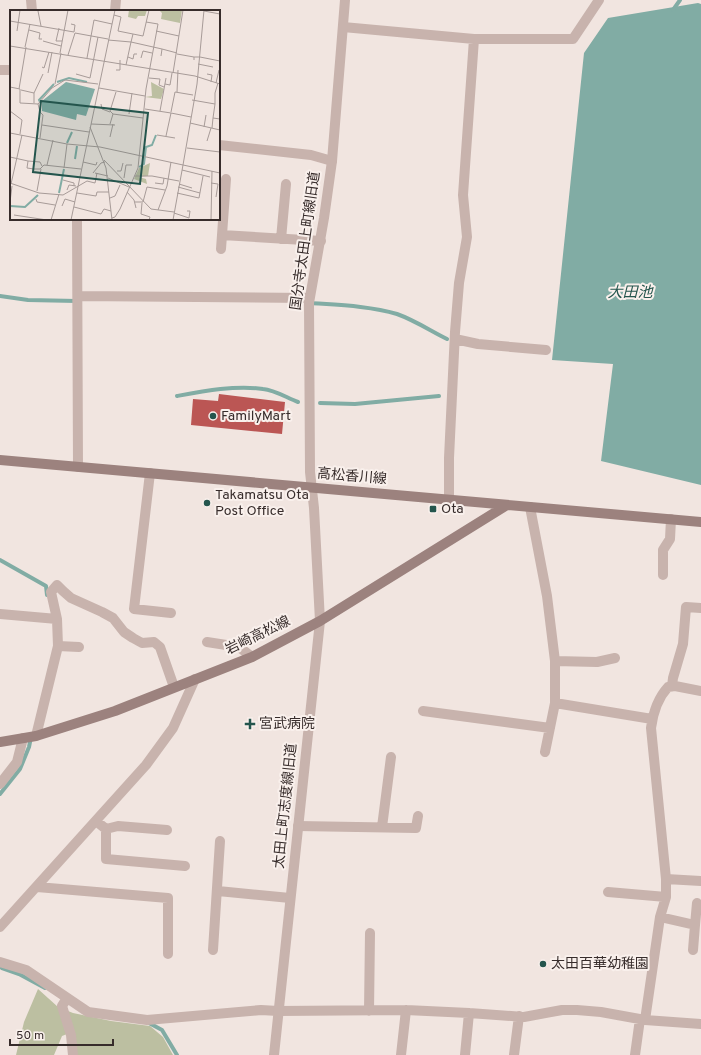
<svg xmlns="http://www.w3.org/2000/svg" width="701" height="1055" font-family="Overpass,'Noto Sans JP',sans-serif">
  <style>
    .green { fill: #bcbfa1 }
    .water { fill: #81aca4 }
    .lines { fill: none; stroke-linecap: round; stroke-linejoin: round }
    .stream { stroke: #81aca4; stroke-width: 4 }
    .building { fill: #bb5654 }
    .minor { stroke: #c8b3ad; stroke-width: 10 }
    .tertiary { stroke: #c8b3ad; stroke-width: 10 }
    .secondary { stroke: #9c827e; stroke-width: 10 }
    .poi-dot { fill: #24554d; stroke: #f9f0ec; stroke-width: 1.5 }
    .labels { text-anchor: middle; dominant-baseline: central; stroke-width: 4; stroke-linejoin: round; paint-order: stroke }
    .street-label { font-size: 14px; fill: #372c2b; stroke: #f9f0ec }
    .poi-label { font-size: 14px; fill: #372c2b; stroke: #f9f0ec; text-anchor: start }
    .water-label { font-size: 15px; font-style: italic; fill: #24554d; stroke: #f9f0ec }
    .inset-river { fill: none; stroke: #81aca4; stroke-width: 2 }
    .inset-road { fill: none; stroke: #a79b98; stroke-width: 1 }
    .view { fill: #24554d; fill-opacity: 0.15; stroke: #24554d; stroke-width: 2 }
    .inset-edge { fill: none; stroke: #372c2b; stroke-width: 2 }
  </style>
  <rect width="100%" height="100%" fill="#f1e5e0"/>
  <path class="green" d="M38,989L58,1007L73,1013L111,1021L150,1026L163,1037L173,1055H75L72,1032L62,1036L54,1055H16L24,1022Z"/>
  <path class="water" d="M698,3L701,4V485L601,461L613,364L552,360L584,53L608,18Z"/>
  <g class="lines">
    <path class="stream" d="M673,10L680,0
      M0,296L28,300L77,301
      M310,303C338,305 370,306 397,314C414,320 431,331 447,339
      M177,396C204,391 236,385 263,389C275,390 287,398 298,402
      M320,403L355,404L439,396
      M0,560L46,586L47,595
      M0,794L20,769L29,747L31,737
      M2,968L19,974L45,988
      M149,1023L162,1030L177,1055"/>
  </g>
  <path class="building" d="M219,394L285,402L282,434L191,425L193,399L218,401Z"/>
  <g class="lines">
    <path class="minor" d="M31,0L32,11
      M115,11L116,0
      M343,27L474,39H573L599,0
      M0,70H11
      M219,145L311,155L332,161
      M77,219L78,467
      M222,235L321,241
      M281,239L286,184
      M221,249L226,179
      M78,296L309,298
      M455,339L478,344L546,350
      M150,473L134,609L171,613
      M449,500V458L455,332L459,283L467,237L463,195L474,39
      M530,507L547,596L555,661V703L545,752
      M663,575V550L670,539L671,519
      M0,614L57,619
      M207,642L239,647L252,657
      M58,646L79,647
      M555,661L597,662L615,658
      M672,686L673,678L683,644L686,607L701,608
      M555,703L652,719
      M423,711L550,728
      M36,736L58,646L57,619L51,592L57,585L63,591L71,598L102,612L113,618L124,632L133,638L142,643L154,642L160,647L174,687
      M0,784L17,762L23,738
      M96,821L106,829V859L185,866
      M298,826L416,828L418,816
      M382,827L391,757
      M106,829L118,826L167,830
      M666,879L701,881
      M37,887L168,898V954
      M218,891L290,898
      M608,892L666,897
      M660,917L695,925L693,950
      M695,925L697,903
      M0,927L146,765L173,728L195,679
      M213,950L220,841
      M0,962L26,970L88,1012L147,1020L261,1010L278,1011L406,1010L469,1013L524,1017L562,1010H577L601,1012L645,1020L701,1024
      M67,998L62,1006L71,1035L73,1055
      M369,1011L370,933
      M645,1020L660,917L666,897V879L651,728C653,713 658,698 668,687L675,686L701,691
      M401,1055L406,1010
      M465,1055L469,1013
      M514,1055L519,1016
      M635,1055L640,1019"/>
    <path class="tertiary" d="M274,1055L320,621L314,508L310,472L309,303L324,218L332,161L345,0"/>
    <path class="secondary" d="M0,460L701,522
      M0,742L36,736L115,711L252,657L320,621L507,505"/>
  </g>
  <g class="poi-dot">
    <circle cx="213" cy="416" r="4"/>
    <circle cx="207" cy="503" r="4"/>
    <rect x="429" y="505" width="8" height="8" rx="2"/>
    <path d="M248 718h4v4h4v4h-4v4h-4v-4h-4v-4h4z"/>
    <circle cx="543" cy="964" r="4"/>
  </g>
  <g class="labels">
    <g class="street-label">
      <text transform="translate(306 241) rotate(-82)">国分寺太田上町線旧道</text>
      <text transform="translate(352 477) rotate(5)">高松香川線</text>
      <text transform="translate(258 636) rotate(-26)">岩崎高松線</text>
      <text transform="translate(286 806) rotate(-84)">太田上町志度線旧道</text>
    </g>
    <g class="poi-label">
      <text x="221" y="416">FamilyMart</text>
      <text x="215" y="495">Takamatsu Ota<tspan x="215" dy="16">Post Office</tspan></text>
      <text x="441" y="509">Ota</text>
      <text x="259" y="724">宮武病院</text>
      <text x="551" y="964">太田百華幼稚園</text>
    </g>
    <g class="water-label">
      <text x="630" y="293">大田池</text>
    </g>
  </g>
  <g transform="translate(10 10)">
    <rect width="210" height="210" fill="#f1e5e0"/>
    <path d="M119,0H137L135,6H128L126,9L118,7ZM149,0H172L170,13L151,9L152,3ZM141,72L154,79L151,89L135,87L142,86ZM140,153L138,166L129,167L136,169L137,174L124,169L129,158Z" fill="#bcbfa1"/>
    <path d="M56,72L85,79L76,106L67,104L66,110L32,101V91Z" fill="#81aca4"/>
    <path class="inset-river" d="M47,72L59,68L77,72M30,92L29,90L44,74M57,133L62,122M65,149L67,136M129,157L134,154L136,137L142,135L146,125M49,183L54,159M0,196L15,197L28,185"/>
    <path class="inset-road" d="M28,1L31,16M194,1L210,4M104,5L111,7L108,21L133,26L139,0M0,11L64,22L65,15L61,14M49,18L46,31H52M19,20L30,23L29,29H32M7,21L10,0M146,21L169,26M65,23L98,29M123,24L121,32L152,39L151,46M98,30L121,32L116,55M33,31L51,36M0,36L185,66L210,74M15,37L20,14M152,39L167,43M50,43L58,0M167,44L184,47M58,45L65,23M118,47L123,49L124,44H127M77,48L84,10L102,14M131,48L133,41L142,43M184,50V47H190L210,51M188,54L203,57M32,57L34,58L39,42M106,60H110V50M38,63L42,42M163,63L173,0M66,64L80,68L88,27M197,64L202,65L201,72M139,68L150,69L149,75L154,77M206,73L209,60M45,74L51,43M155,74L160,75L162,63M0,77L10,79V93L28,94M89,78L135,86M9,79L16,37M11,80L24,83V93M167,82L168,60M24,83L33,64M182,90L205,94L203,108M91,94L92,99L100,102M205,94V83L208,73M135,99L161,103M0,101L12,110L10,124M150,101L156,68M161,102L165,82L183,85M103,104L133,108M119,104L122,83M180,113L210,120M81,114L105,115M100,114L103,104L100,101L106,82M32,115L79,122M80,117L96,158L102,210M194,117L196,105M202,118L203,108L210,109M0,123L57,134L90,137L210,163M147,125L165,128M156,126L161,103L181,107M100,127L103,114M30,128L33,105L30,102L28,94L42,78L55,70L88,74M197,131L201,118M177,138L210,142M0,147L18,151L17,158L24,159H30L34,155L71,159M94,150L141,199L164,202M18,151L30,152L32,156M73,152L86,155L87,152M37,155L43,130M173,155L187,74L194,0M54,158L57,134M172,160L200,167M107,161H111L113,153M83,163L91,153L95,152M85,163L98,166M125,166H142L169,171M98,168L119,177M114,168L116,155H122M53,170L64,173V176M0,173L29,183L53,185L77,171L85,173L87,163M145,173L153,174L154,168M201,173L208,174L206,187M1,174L12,125M169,174L182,178M168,177L190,183M57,180L59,175L66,176M27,181L31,159M117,182L124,190L126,198M67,183L86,186L87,182H99M167,183L189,188L193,166M100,188L105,186L110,175M26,189L27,192L45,195M0,192L2,176M125,192H133L137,177L155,180M132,193L131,204L140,207L139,210M52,196L55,189L65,192M64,197L91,204L94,199L101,201M148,200L157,176L161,152M164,203L179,208L180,201H177M4,205L37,210M102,208L105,207L110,199L128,158L136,79L148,14L136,12M41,210L49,184M61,210L105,0M163,210L173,155M201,210L202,161"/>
    <path class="view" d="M31,91L138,103L130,174L23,162Z"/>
    <rect width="210" height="210" class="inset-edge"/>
  </g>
  <path d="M10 1039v6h103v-6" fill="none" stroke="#372c2b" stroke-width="2"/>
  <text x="16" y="1039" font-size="12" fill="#372c2b" stroke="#f9f0ec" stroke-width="3" paint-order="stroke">50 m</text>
</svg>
